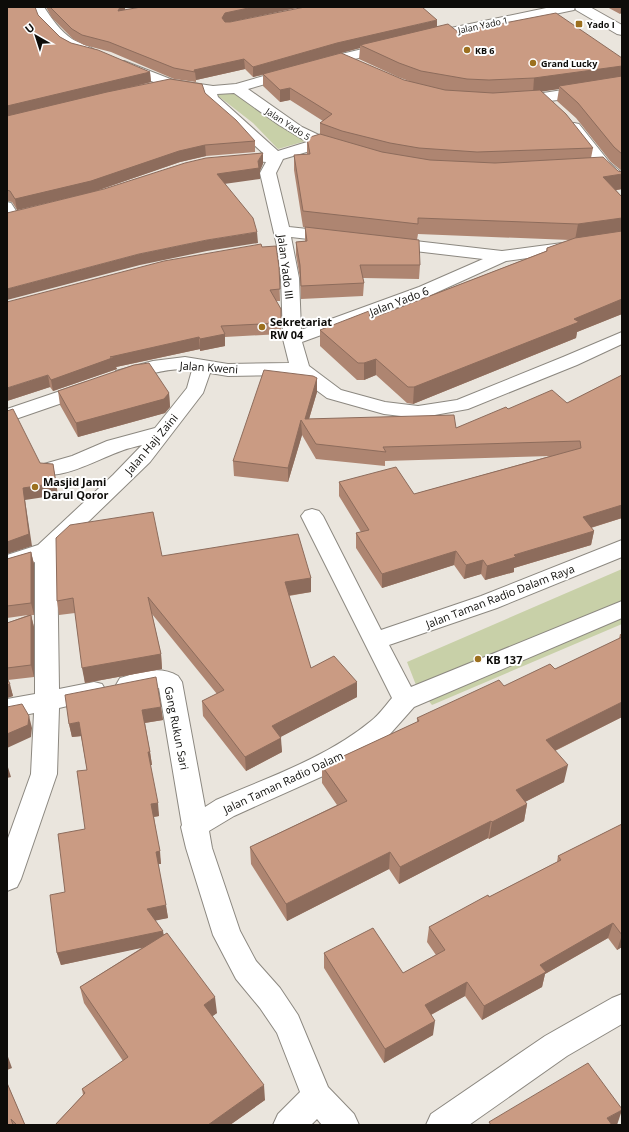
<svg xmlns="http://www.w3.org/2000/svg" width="629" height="1132" font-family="'Open Sans',sans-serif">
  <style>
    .green { fill: #c8d0a8 }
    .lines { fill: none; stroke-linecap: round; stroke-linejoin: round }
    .service-casing { stroke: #8c8880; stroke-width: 2 }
    .minor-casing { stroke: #8c8880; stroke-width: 2 }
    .secondary-casing { stroke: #8c8880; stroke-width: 2 }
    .service { fill: #fff; fill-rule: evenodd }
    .minor { fill: #fff; fill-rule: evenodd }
    .secondary { fill: #fff; fill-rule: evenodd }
    .wall { fill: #ae8571; fill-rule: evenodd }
    .shaded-wall { fill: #8d6c5c }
    .building { fill: #ca9b83; stroke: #8d6c5c }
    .poi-dot { fill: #9c701f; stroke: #fff; stroke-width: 1.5 }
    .labels { text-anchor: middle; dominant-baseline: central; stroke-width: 4; stroke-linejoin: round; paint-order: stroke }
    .far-poi-label { font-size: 9px; font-weight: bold; fill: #0d0c09; stroke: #fff; text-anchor: start }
    .far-street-label { font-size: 9px; fill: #0d0c09; stroke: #fff }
    .street-label { font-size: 11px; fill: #0d0c09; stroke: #fff }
    .poi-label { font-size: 11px; font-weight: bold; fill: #0d0c09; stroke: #fff; text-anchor: start }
  </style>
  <rect width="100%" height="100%" fill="#eae5dd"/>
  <path class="green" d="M232,90L306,141L278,149L253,123L217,95Z
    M622,569V624L432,705L416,685L407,662Z"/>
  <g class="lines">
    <defs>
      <path id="service" d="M7,202L11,203L20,217L18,220H10L7,216Z"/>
      <path id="minor" d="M32,7H44C52,19 60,31 72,39C78,43 93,47 97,52L95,55C69,61 43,26 32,7Z
        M551,7H575L574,10L569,11L427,41L422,40L420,37L422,34L427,33Z
        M388,43L393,44L395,47L393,50L346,61L248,89L302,127L342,146L345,149L342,152L337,154L320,148L283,159L276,173L289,227L335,232L341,233L343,237L341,241L335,242L291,237L299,278L301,330L419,287L483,259L389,248L383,247L381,243L383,239L389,238L502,251L622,235V245L506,261L431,295L302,342L309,366L341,390L385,402L418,406L457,400L563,357L622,332V344L577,365L468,409L418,418L384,414L327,398L296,375L228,376L210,373L203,393L150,462L57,552L59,689L94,682L102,684L106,691L102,698L59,708L57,774L21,879L17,887L7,891V841L31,774L34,713L7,719V699L35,694V562L7,571V555L38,545L113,475L142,445C135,447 128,448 121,451C101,458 64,479 44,474L41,469L44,464L72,456L107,441L155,428L187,388L192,370C180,368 166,370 154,373C141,375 129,382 116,379L114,375L116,371L153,361L185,357L228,364L289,363L283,339L281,278L277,246L260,173L266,162L256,161L253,158L256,155L263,153L207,102L204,93L166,87L119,68L117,65L119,62L124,61L173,80L213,86L236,84L337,55ZM234,93L279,125L307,142L278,151L218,97L217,94Z
        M622,81V89C595,93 537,107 513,101L511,98L513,95L543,93Z
        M574,123L579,124L610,163L622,173V187C605,183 580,144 569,130L567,127L569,124Z
        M87,382L94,384L97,388L94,392L7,422V409Z
        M312,509L319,511L323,516L381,630L481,596L622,540V557L497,608L389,645L411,687L622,601V618L414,707L390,734L355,759L332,772L234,816L209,831L212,848L240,931L256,961L280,988L298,1015L328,1087L354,1114L359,1125H322L317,1119L311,1125H273L278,1114L300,1092L277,1033L260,1008L236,979L213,935L186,848L181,827L182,825L159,688L128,694L120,692L116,685L120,678C139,672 160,665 178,676L182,682L205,807L216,800C269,777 326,758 371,721C379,715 385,706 392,698L301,516L305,511Z
        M622,994V1024L567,1056L469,1125H426L431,1114L545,1036L612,998Z"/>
      <path id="secondary" d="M575,7H590L622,25V35L617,34L576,10Z"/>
    </defs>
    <use href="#service" class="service-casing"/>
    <use href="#minor" class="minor-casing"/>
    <use href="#secondary" class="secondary-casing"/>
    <use href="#service" class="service"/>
    <use href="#minor" class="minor"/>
    <use href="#secondary" class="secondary"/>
  </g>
  <path class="wall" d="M7,7L38,15L60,37L71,43L150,72L151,82L133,87L205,93L255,141V152L206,156L180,162L93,192L17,210L12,202L7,201Z
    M46,7H125V10L301,7L228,22L437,26L458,32L622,58V171L611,162L576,118L557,101L559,89L541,91L593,148L591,158L618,171L622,172V189L616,190L622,197V314L577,332L576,338L413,404L407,403L376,375L364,380H357L320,346V330L370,319L546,251L547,248L570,240L418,234L417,240L420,265L419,279L363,278L364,283L363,296L301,299L300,278L296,255V242L305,241V227H303L294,170V155L307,154V138L320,135V123L323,121L290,100L280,102L263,86V75L253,77L245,69L196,80V82L174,79L111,52L84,45L73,39L52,18ZM360,48L359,59L398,77L409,81L304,63L337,54Z
    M607,7H622V13H621L620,14Z
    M262,247L279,267L280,301H276L281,309V334L225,337V346L200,351V349L116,367L117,369L53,391L50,387L7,401Z
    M622,375V518L591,528L594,531L591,545L514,568V572L485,580L481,574L464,579L454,565L382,588L356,548V533L361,532L339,496V482L414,494L550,456L385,461V466L316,459L302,435L288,482L234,476L233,461L317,378V392L309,419L456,428L508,409L567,403Z
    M58,391L169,393L170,407L165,413L78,437L60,405Z
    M31,552L34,564V615H31L34,627V677L8,680L13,696L7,698V623L28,615L7,618V559Z
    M162,556L311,578V592L289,596L311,668L357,697L280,737L282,752L246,771L203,716L202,701L217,694L152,614L161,654L162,669L85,683L75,613L59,615L57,601Z
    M620,634H622V717L555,751L564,782L525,802L527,804L524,821L489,839L488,838L399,884L389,869L287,921L251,864L250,847L337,805L322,783V766L417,722V718L504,686L555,669L619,639Z
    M161,707L163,720L145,723L150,752L152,765H150L159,816L154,817L161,864H158L168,918L155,920L164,935L217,1013L212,1016L265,1100L230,1125H55L83,1095L82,1089L123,1061L84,1003L80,987L143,947L61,965L57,953L65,892L85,829L87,770L81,736L72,737L69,724Z
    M622,824V947L617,950L608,938L545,974L542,987L482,1020L465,996L431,1015L433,1035L384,1063L324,968V953L403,973L436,955L427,942L429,927L489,897L557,862L558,856Z
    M7,1083L25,1125H7Z"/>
  <path class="shaded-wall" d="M120,7H125V10L118,11Z
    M253,7H301L226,23L222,18L225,13Z
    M621,7H622V8L621,13L620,14Z
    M437,20V30L360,45V48L337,54L253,77V67L337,43Z
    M244,59L245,69L196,80L195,72L194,70Z
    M622,66V80L559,86V89L533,93L534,78Z
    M150,72L151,82L7,116V106Z
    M290,88V100L280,102V90Z
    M205,145L206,156L180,162L93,192L17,210L15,199L179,151Z
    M263,153V164L260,171V179L217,185V174L258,161Z
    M622,174V189L601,193L603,177Z
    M622,218V234L575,240L578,224Z
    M257,232L258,243L207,251L140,265L7,300V289L139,254L207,240Z
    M622,299V314L577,332L576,338L413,404L414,387L574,319Z
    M225,334V346L200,351V339Z
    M199,337L200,349L116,367L117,369L53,391L51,380L110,357Z
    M376,359V375L364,380V363Z
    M48,375L50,387L7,401V388Z
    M317,378V392L306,429L305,419Z
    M169,393L170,407L165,413L78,437L76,423Z
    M301,420L302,435L288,482V468Z
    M53,464L58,495L25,500L32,546L7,554V542L23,488Z
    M622,505V518L580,531L583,517Z
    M594,531L591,545L514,568V572L485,580L487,566L514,555Z
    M456,551L454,565L382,588V574Z
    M31,552L34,564V615L31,603Z
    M483,560L481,574L464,579L466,565Z
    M311,578V592L285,596V582Z
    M31,615L34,627V677L31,665Z
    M161,654L162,669L85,683L82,668Z
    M357,682V697L273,741L272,726Z
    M10,684L13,696L7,698V685Z
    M622,702V717L542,757L546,740Z
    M161,707L163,720L144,723L142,710Z
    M29,716L32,728L31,737L7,748V734Z
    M79,722L82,736L72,737L69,724Z
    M281,738L282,752L246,771L245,757Z
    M148,752H150L152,765H150Z
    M7,764L11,777L7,778Z
    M568,765L564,782L513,808L516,790Z
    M158,803L159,816L153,817L151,804Z
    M527,804L524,821L489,839L492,822Z
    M491,821L488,838L399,884L400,867Z
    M160,851L161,864H158L156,852Z
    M390,852L389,869L287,921L286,904Z
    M166,905L168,918L149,922L147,909Z
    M613,923L608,938L545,974L542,987L482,1020L484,1006L540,965Z
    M163,931L165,943L61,965L57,953Z
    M622,935V947L617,950Z
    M467,982L465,996L423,1019L425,1005Z
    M215,997L217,1013L206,1021L204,1005Z
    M435,1021L433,1035L384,1063L385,1049Z
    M7,1054L12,1068L7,1070Z
    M264,1085L265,1100L230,1125H208Z
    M622,1110L617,1125H605L607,1118Z"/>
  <path class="building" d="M7,7H35L38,15L60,37L71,43L98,50L150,72L7,106Z
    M50,7H120L118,11L141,7H253L225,13L222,18L225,22H230L305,7H422L437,20L337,43L253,67L244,59L194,70L195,72L174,68L109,42L82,35L72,29Z
    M556,13L622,58V66L534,78L489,80L467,79L421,71L399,63L360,45L448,24L458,32Z
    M341,53L404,80L445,90L493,93L540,90L566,114L593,148L477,152L419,148L390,143L342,131L320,123L332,114L290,88L280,90L263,74Z
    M622,76V154L614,147L578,103L559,86Z
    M170,79L202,84L205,93L236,120L255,141L205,145L179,151L91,181L15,199L10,191L7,190V116L107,92Z
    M320,134L382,152L430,160L495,163L603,157L618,171L622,172V174L603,177L622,197V218L578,224L418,218V224L303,211L294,155L310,154L307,138Z
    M263,153L258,161L259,168L217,174L253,218L257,232L207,240L139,254L7,289V213L104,189L185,163L206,158Z
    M305,227L419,240L420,265H360L364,283L301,286L300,265L296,242L307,241Z
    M622,231V299L574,319L579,322L414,387H408L376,359L364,363H358L320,330L369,311L370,319L547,251V248L575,238Z
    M261,244L262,247L276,246L279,267L280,289L270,290L281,309V323L221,326L225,334L200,339L199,337L110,357H115L51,380L48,375L7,388V302L164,261Z
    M149,363L169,393L164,399L76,423L58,391L134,365Z
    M264,370L313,376L317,378L305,419L454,415L456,428L506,407L508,409L552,390L567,403L622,375V505L583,517L594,531L514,555L516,557L487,566L483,560L466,565L456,551L382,574L356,533L369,530L339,482L396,467L414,494L581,448L580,441L383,447L386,452L316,444L301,420L288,468L233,461Z
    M13,409L40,463L53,464L56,483L23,488L29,534L7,542V411Z
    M153,512L162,556L298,534L311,578L285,582L311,668L334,656L357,682L272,726L281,738L245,757L202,701L224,690L148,597L161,654L82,668L73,598L57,601L56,538L70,525Z
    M31,552V603L7,606V559Z
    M31,615V665L7,668V623Z
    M622,637V702L546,740L568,765L516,790L527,804L492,822L491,821L400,867L390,852L286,904L250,847L347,801L322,766L419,721L417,718L499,680L504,686L550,664L555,669Z
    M156,677L161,707L142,710L150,752H148L158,803L151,804L160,851L156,852L166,905L147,909L163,931L57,953L50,895L65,892L58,834L85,829L77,771L87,770L79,722L69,724L65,695Z
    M7,678L10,684L7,685Z
    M22,704L29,716L28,725L7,734V707Z
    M622,824V935L613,923L540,965L546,972L484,1006L467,982L425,1005L435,1021L385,1049L324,953L373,928L403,973L445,950L429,927L488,895L489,897L561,860L558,856Z
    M167,933L215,997L204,1005L264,1085L208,1125H55L85,1093L82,1089L128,1057L80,987Z
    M588,1063L622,1109V1110L607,1118L612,1125H491L489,1122Z
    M7,1083L25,1125H17L11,1119L13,1125H7Z"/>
  <g class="poi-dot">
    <rect x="575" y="20" width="8" height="8" rx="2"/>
    <circle cx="467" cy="50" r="4"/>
    <circle cx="533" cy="63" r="4"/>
    <circle cx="262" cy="327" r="4"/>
    <circle cx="35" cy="487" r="4"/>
    <circle cx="478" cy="659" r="4"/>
  </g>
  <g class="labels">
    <g class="far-poi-label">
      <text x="587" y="24">Yado I</text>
      <text x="475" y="50">KB 6</text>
      <text x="541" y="63">Grand Lucky</text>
    </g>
    <g class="far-street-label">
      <text transform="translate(483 25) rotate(-12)">Jalan Yado 1</text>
      <text transform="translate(288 124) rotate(33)">Jalan Yado 5</text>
    </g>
    <g class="street-label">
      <text transform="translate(286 267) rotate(83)">Jalan Yado III</text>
      <text transform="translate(399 301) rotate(-21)">Jalan Yado 6</text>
      <text transform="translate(209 367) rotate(4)">Jalan Kweni</text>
      <text transform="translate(151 444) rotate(-50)">Jalan Haji Zaini</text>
      <text transform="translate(500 596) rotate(-21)">Jalan Taman Radio Dalam Raya</text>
      <text transform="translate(177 728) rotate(79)">Gang Rukun Sari</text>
      <text transform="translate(283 782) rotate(-25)">Jalan Taman Radio Dalam</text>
    </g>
    <g class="poi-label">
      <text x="270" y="321">Sekretariat<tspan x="270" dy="13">RW 04</tspan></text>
      <text x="43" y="481">Masjid Jami<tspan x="43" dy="13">Darul Qoror</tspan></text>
      <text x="486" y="659">KB 137</text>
    </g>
  </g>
  <rect width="629" height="1132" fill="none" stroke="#0d0c09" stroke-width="16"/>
  <g transform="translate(36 36) rotate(321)" stroke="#ffffff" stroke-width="3" paint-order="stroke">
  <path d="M0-3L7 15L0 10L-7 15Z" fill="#0d0c09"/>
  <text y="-6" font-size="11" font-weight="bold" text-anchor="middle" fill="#0d0c09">U</text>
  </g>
</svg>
